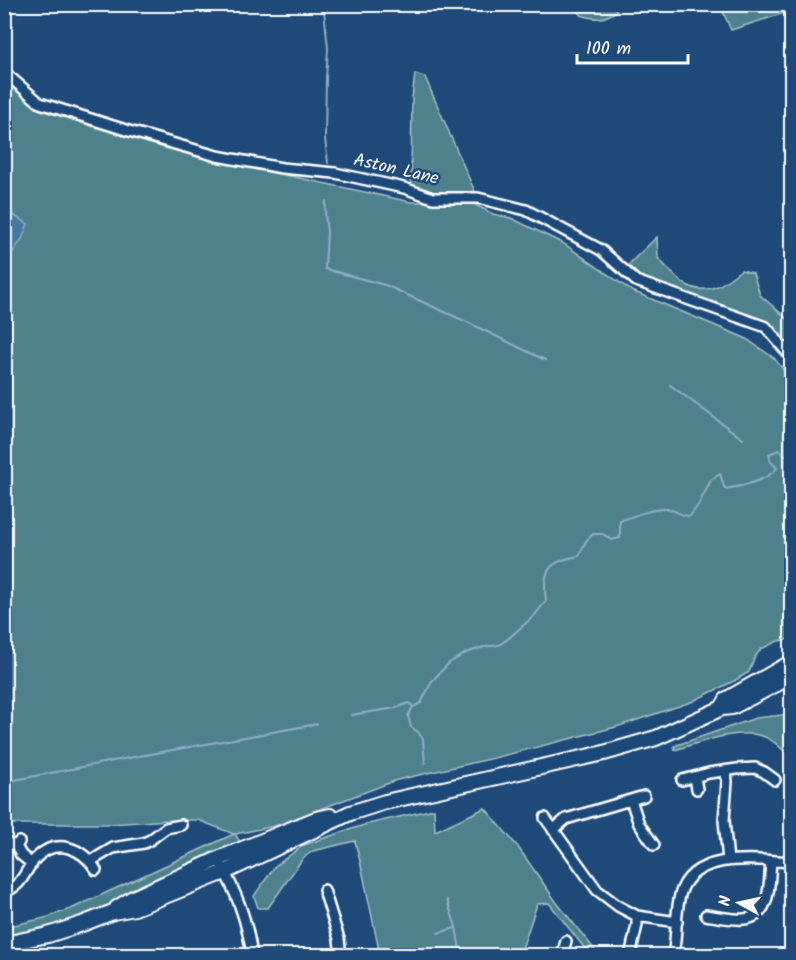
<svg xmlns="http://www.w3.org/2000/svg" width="796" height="960" font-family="Kalam,sans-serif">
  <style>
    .green { fill: #4f818d; stroke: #a7c0c6; stroke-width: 1.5 }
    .water { fill: #4478a2; stroke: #8faec7; stroke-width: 1.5 }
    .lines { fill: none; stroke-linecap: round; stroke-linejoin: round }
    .stream { stroke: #8faec7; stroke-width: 2 }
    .minor-casing { stroke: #fff; stroke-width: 14 }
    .highway-casing { stroke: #fff; stroke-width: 18 }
    .minor { stroke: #1f4a7a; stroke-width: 9 }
    .highway { stroke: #1f4a7a; stroke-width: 14 }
    .labels { text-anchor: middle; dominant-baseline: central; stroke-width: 5; stroke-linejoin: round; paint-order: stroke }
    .street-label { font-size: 18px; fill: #fff; stroke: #1f4a7a }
  </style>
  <rect width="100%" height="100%" fill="#1f4a7a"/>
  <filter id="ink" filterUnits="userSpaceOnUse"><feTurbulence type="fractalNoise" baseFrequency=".0167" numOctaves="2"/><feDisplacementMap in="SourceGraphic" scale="12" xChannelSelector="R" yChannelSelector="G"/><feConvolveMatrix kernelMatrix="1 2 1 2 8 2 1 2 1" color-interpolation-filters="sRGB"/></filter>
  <g filter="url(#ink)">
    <path class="green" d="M578,5H612L617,11C602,20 597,20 581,15L578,11Z
      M720,5H791V11L731,30Z
      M415,74L425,77L475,192L431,194L411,186L412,98Z
      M4,75L39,109L126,136L151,140L202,157L411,202H443L474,204L493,214L511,218L564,244L632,291L745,338L774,358L791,379V639L778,641L761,649L755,657L749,672L734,681L691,702L616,727L494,758L397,780L275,826L235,834L242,845L72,922L5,940V927L45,918L73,908L234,834L198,820H169L110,824H5Z
      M657,237L658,258C675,276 690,298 718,286C726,282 734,275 741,270L753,273L760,295L791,322V352L767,326L636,279L625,270L631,262Z
      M791,714V758C783,750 773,739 762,736C738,728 699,743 675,750L674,746L756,718Z
      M485,808L518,847L557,903L599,955H590L549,903L537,904L520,955H380L363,874L355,841L313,851L303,858L268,908H258L254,896L275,866L304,845L364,825L434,809L435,831Z"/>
    <path class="water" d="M8,212L28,224L22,239L5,264V216Z"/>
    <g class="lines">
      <path class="stream" d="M328,4L324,10L328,49L326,78L325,139L328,163
        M326,201L325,214L327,232L325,269L385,285L469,323L545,360
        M670,385L743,439
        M351,715L396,708L409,703L413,707
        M425,763L423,739L418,732L411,727L408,716L413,707L421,703L432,681L449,663L466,653L484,647L499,645L509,638L534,616L546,601C542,571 548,561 579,556L586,541L593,534H603L611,540L620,538V521C634,516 652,508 667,509C676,510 681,516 690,516L699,504L711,480L720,474L725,489C741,487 768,480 777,468L771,462L769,454L779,450L786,456L792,455
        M4,782L134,757L317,724
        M447,900L456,927L461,956
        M438,933L455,928"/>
      <defs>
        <path id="minor" d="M4,72L40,103L129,131L217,156L282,168L335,173L404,188L433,198H478L526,210L601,250L636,281L766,327L792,358
          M726,771L727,782L724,820L728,861
          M695,777L697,789
          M682,780L709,773L737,769L755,768L764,772L775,780
          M631,800L639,824L654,845
          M545,818L597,890L618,906L637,916L677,922
          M553,830L566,819L644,796
          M5,842L16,846L19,842
          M16,846L21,855L32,864
          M218,859C236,892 247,918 252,956
          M91,861L113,848L144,843L150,840L166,828L181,825
          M324,890L339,939L341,956
          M4,892C25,884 23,872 36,858C56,837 83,848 96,870
          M706,915C718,917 732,920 744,919C772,917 769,881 771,861
          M562,956L566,941
          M630,956L637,925V916
          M673,956C677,936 675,914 680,895C692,850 757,860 792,862"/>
        <path id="highway" d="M722,708L727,699L792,662
          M117,908L133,898L218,859L316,819L330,816
          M4,944L48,935L82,924L113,912L135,908L225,872L350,813L385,802L604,753L656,738L722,708L732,707L792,676"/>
      </defs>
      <use href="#minor" class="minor-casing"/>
      <use href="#highway" class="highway-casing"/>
      <use href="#minor" class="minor"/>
      <use href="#highway" class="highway"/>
    </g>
  </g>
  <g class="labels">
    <g class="street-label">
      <text transform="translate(396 170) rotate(13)">Aston Lane</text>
    </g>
  </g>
  <rect width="796" height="960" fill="none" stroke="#1f4a7a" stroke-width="24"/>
  <rect x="12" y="12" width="772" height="936" fill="none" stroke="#fff" stroke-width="2" filter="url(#ink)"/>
  <g transform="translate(739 903) rotate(278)" stroke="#1f4a7a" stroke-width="4.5" paint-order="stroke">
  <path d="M0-4.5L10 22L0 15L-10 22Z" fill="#ffffff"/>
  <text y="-9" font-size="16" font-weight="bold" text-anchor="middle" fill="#ffffff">N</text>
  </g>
  <path d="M577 54v9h111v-9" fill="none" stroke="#ffffff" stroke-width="3"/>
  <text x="586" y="54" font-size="18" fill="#ffffff" stroke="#1f4a7a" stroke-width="4.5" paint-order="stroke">100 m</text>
</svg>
